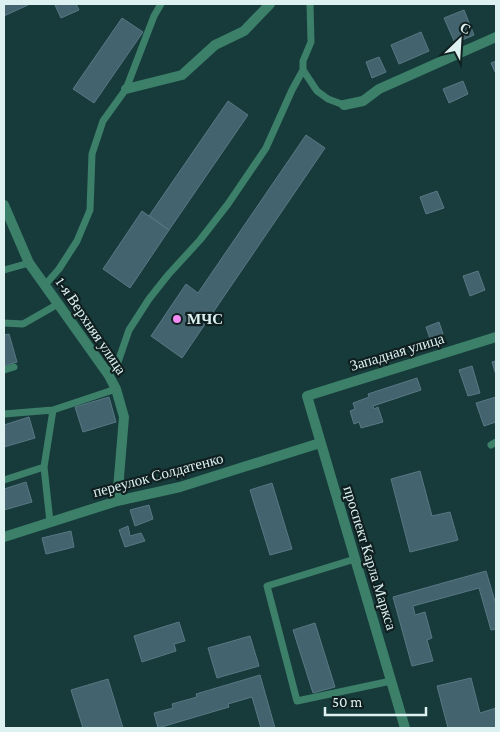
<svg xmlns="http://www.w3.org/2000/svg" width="500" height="732" font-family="'Crimson Pro',serif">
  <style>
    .building { fill: #43636e; stroke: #587884 }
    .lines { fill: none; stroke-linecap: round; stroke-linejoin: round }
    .lane { stroke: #3c8069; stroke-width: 7 }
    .street { stroke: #3c8069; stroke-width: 10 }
    .poi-dot { fill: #f38af1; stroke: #101f1f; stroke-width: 2 }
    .labels { text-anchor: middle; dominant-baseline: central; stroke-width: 4.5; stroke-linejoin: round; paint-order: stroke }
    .poi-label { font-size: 15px; font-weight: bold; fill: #def1f1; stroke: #101f1f; text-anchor: start }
    .street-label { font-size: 15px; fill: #def1f1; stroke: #101f1f }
  </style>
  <rect width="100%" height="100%" fill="#173b3b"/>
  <path class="building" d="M4,4H30L4,16Z
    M57,4H76L79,10L61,18L55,5Z
    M464,10L474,35L455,43L444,18Z
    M122,18L143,32L94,103L73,89Z
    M421,32L429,51L399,64L391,45Z
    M379,57L386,72L372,78L366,62Z
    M496,61V74L491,63Z
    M463,81L468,94L449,103L443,89Z
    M228,101L248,115L169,230L149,216Z
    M306,135L325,148L182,358L151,336L186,284L198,293Z
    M437,191L444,208L426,214L420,197Z
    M142,211L169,230L130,288L103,269Z
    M478,271L485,290L470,296L463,276Z
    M439,322L443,334L430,339L426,327Z
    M9,334L17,362L4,366V335Z
    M496,361V375L492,362Z
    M472,366L480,393L468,396L459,370Z
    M417,378L421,390L373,406L374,409L378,407L383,422L361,428L359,422L354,424L350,411L355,409L353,403L369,397L368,394Z
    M109,397L116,422L83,432L75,407Z
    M496,397V422L484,426L476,403Z
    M29,417L35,438L4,447V425Z
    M420,471L432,516L450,512L458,540L410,552L391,479Z
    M26,482L32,502L4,510V489Z
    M272,483L292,549L270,555L250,490Z
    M149,505L153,519L135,526L130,510Z
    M128,526L130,536L141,533L145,541L125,547L119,530Z
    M71,531L74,547L46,554L42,538Z
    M486,571L496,605V629L491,630L479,588L413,606L415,615L425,612L432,638L427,640L433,661L412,666L393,597Z
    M179,622L185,641L174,644L176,651L142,662L134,636Z
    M315,623L335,687L313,693L293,630Z
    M250,636L259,666L217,678L208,648Z
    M260,675L275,728H261L252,697L228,704L229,707L158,728L154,713L173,708L172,704L197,697L196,694Z
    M471,678L480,713L496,708V728H448L437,686Z
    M108,679L123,728H83L71,690Z"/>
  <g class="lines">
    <path class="lane" d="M310,4L311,42L303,61V70L317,91L328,99L344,105
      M4,270L29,263
      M45,285L59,269L77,241L90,210L92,154L103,121L126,89L154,16L161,4
      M4,323L23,324L58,304
      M4,370L14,367
      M108,374L118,362L129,330L149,299L168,275L200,240L228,204L266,148L292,90L303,70
      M4,414L53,410L116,389
      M491,445L496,442
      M4,480L44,467
      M50,522L44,467L53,410
      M355,559L267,586L297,701L391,681"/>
    <path class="street" d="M126,89L182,75L215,45L244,31L270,4
      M344,105L363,101L379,89L496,37
      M4,205L29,263L108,374L116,389L124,417L117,501
      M4,537L117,501L180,487L320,443
      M405,728L307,396L496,337"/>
  </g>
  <circle class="poi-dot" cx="177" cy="319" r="5"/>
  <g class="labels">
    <g class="poi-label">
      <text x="187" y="319">МЧС</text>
    </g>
    <g class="street-label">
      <text transform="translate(91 326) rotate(56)">1-я Верхняя улица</text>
      <text transform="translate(397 352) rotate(-17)">Западная улица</text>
      <text transform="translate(158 475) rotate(-15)">переулок Солдатенко</text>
      <text transform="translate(370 558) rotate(73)">проспект Карла Маркса</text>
    </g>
  </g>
  <rect width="500" height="732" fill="none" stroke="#def1f1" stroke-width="10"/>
  <g transform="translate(460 40) rotate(25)" stroke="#101f1f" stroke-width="4" paint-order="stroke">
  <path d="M0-4L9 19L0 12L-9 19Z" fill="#def1f1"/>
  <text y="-8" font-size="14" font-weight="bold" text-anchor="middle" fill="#def1f1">С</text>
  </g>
  <path d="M325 707v8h101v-8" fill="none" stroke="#def1f1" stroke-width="2.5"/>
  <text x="332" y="707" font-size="15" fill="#def1f1" stroke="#101f1f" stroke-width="4" paint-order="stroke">50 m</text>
</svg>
